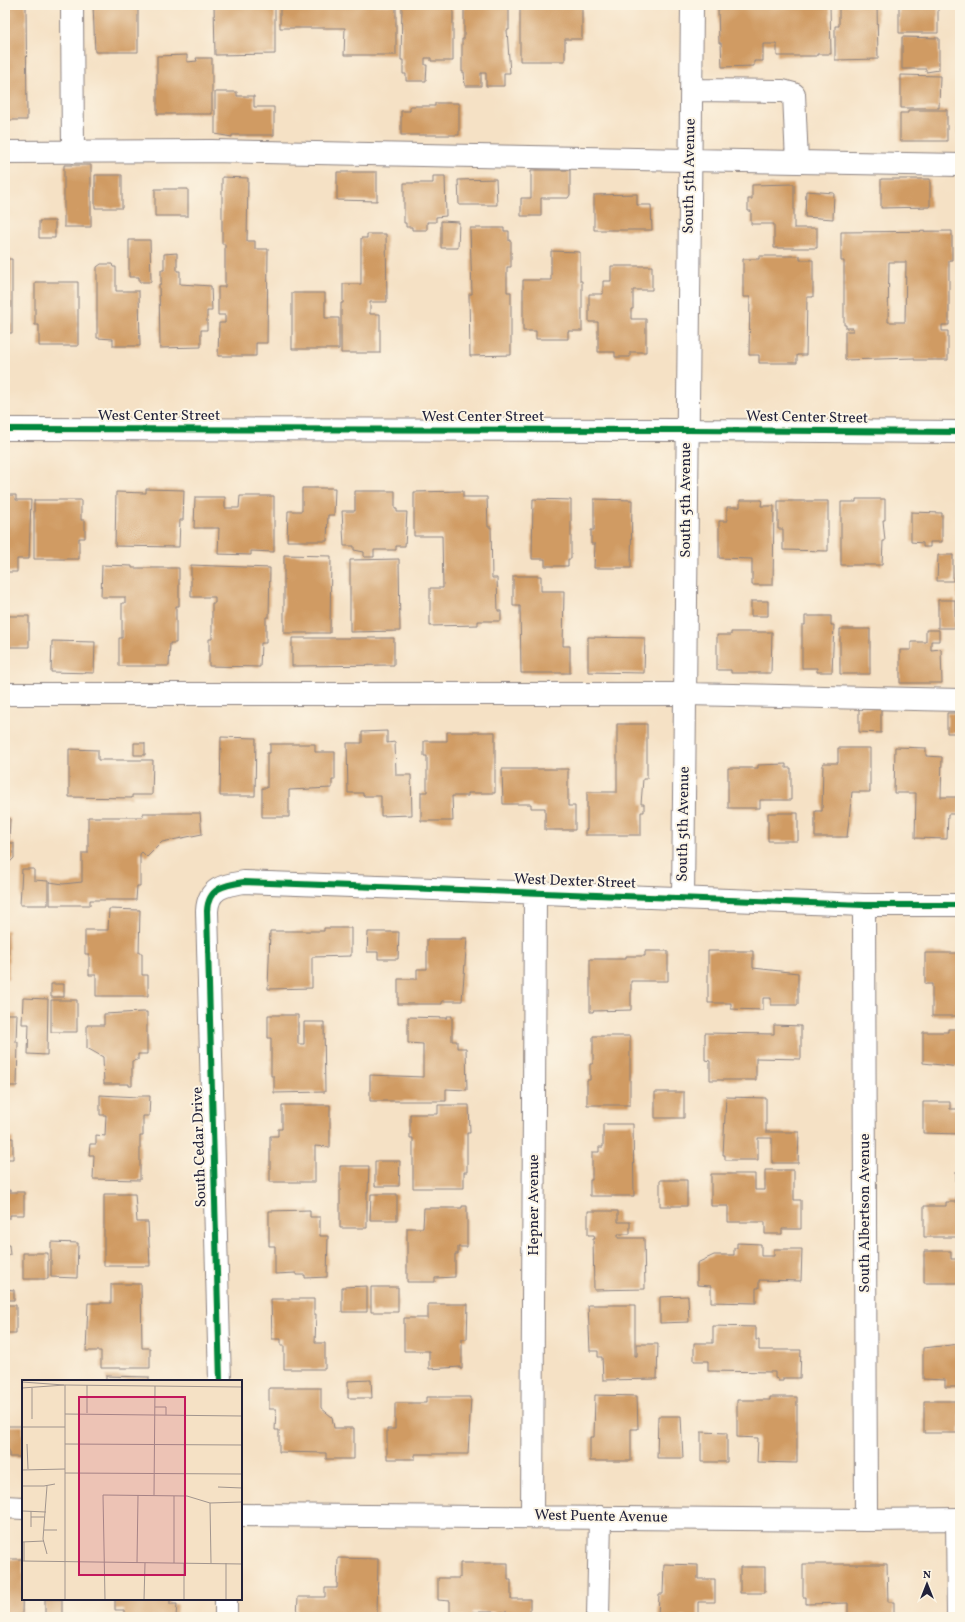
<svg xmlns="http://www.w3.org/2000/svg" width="965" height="1622" font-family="Vollkorn,serif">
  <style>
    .building { fill: #d09b63; fill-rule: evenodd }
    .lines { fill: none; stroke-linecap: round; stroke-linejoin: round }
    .minor-casing { stroke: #8c8280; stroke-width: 24 }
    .minor { stroke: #fff; stroke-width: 22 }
    .cycleway-casing { stroke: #fcf5e5; stroke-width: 8 }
    .cycleway { stroke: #00873e; stroke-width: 6 }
    .labels { text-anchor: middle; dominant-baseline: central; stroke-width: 4; stroke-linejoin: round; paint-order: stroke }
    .street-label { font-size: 15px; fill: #22223b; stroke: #fcf5e5 }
    .inset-road { fill: none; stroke: #a1958e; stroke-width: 1 }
    .view { fill: #c2185b; fill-opacity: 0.15; stroke: #c2185b; stroke-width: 2 }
    .inset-edge { fill: none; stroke: #22223b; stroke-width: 2 }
  </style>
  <rect width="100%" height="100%" fill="#fcf5e5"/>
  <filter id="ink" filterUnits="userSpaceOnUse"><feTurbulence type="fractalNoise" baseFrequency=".025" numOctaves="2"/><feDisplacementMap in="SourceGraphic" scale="8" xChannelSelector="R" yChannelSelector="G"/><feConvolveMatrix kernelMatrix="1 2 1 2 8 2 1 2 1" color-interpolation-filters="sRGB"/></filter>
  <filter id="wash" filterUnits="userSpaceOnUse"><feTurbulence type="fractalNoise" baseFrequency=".012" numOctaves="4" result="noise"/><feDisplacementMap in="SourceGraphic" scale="16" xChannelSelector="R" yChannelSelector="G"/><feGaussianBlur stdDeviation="0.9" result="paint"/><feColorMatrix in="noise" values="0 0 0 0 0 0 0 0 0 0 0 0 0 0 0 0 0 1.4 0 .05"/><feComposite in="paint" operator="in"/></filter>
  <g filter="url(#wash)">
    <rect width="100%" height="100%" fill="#f5e1c5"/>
    <g id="blocks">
      <path class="building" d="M5,5H26L27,120H5Z
        M93,5H138V52H95Z
        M214,5H275V54L215,55Z
        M280,5H396V55H344L345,28H280Z
        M402,5H453V61H431V58H425V65H427L426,81H406V74H403V60H401Z
        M464,5H509V30H507L510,73H504V86H486V73H481V86H465L464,72H462V39H464Z
        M520,5H582V39H565V61H520Z
        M721,5H830L831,54H817V56H777V44H763V61H754V66L722,67L721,43H719L718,9H721Z
        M839,5H877L878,59L835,60V26H839Z
        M899,5H938V33H899Z
        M902,37L939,38V70L926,72V69H902Z
        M187,55V62L197,61L196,58H212V114H157V56Z
        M901,75L940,76L939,108H901Z
        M215,92H237V96H254V107H274V135H232V137L215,134Z
        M435,103H459V135H401V111H410V106H435Z
        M908,110H947V141H900V113H908Z
        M958,117H960V143H958Z
        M64,165H91V227H64Z
        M531,170H570V195L568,198H541V216H521V198H531Z
        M337,172H377V201L337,200Z
        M95,175H122V208H95Z
        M433,176H445L446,216L436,217V222H427V230H412V227H406V223H404V183H433Z
        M222,177L248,178L247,241H255V249H268L267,343H256V356H218L219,323H225V315H218V287H225V244H222Z
        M496,179L497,205H459L458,180Z
        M881,179H930V207L881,208Z
        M794,184V228H817V248H774V224H751V211H748V199H752V185Z
        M155,189H188V216H155Z
        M806,191L834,193L833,219L805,217Z
        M637,194V205H651L652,230H594V195Z
        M39,221H55V238H39Z
        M441,221L459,222L458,248H441Z
        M470,228H504V231H509V241H511V267H507V292H511V355L470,356L469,294H472Z
        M952,231V260H949V325H942V331H948V360H914V358L845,360V331H853V328H846V325H844V261H841V232ZM889,262H906L905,322H888Z
        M367,234H386L387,302H370V314H380V353H341V303H343V284H361V238H367Z
        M129,240H150L151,282H139V277H129Z
        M551,251L580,252V281H582V331H568V339H536V331H523V280H551Z
        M177,253V271H180V284L211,286L212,311H207V330H201V347L160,348L159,284H161V270H164V254Z
        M759,256H800V260H813V297H807L806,355H797V363H759V355H749L750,297H743V259H759Z
        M5,259H12V333H5Z
        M101,264H112L113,267H116V291H139L140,346H113V339L97,338V267Z
        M611,266H652V290H633V309H631V319H646V352H630V357H615V352H598V322H589V294H603V281H611Z
        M35,282H78V346H39V325H35Z
        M292,293H325V318H339V349H292Z
        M302,488H335L334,515H328L327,541H287L288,511H302Z
        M146,489L184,490L183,520H180L179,547L115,546L116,492L146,493Z
        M355,491H395V509H397V512H407L405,546H396V550H374V557H364V552L354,550V546H344L342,511H355Z
        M463,491V497H487L488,527H491L492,578H497L498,611H501V621H478V625L430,626V588H443L442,536H414V492Z
        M5,495H16V500H31L29,559H17V572H5Z
        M240,496H274V552L251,551V555L218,554L219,528H194L195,497H225V508H239Z
        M533,499L571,500V559H568V566H545V559H532Z
        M594,499L632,500L631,568H594L595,544H591V530H594Z
        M856,499H885V520H883L885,541H883L882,565H841V502H856Z
        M34,500H81V520H85V538H79V559H34Z
        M740,500H762L761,506H774L773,585H752V559L719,558V521H727V507H740Z
        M778,501H828V551L783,550V529H778Z
        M911,512L942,513V542H930V547H923V543L911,542Z
        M284,555L331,556L330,633H284Z
        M938,555H953V581H937Z
        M399,559L400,631L350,632V560Z
        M102,565L132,566V568H179V606H176V643H170L169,666H119V638H122V603H125V597H101Z
        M191,565L270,568L269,617H266V643H261L260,667L209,666V639H212V603H215V597H191Z
        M513,576H541V591H564L563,646H570V673H521L520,606H513Z
        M957,577H960V626H957Z
        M938,600H955V628H938Z
        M751,601H768V616H751Z
        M5,616H29V647H5Z
        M805,616H831V625H834L832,672H817V668H802V625H805Z
        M840,629H870V674H840Z
        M926,630H939V641H931V650L941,649L942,683H900V650H911V642H926Z
        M731,632H772L771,673H731V670H717V635H731Z
        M588,637L645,638L644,673L588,672Z
        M292,638H394V665L292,666Z
        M52,641L95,642L94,673L51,672Z
        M859,707H881V733L859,732Z
        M947,713H960V733H947Z
        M617,724H647V779H643L641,804H644V812H641V835H585V830H587V792H617Z
        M387,731V743L395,742L396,775H411L412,815L381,816V796H363V793H348L347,743H362V732Z
        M447,732H495V793H468V796H452L453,821H421V792H427V756H424V741H447Z
        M221,737L256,738L255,796H220Z
        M134,743H145V755H134Z
        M270,744H315V752H335V780H332V788L289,790V817H262V788H267V753H270Z
        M895,747L926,748V756L942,757L941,797H960L959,814H948L947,839L915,838L916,793H894Z
        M838,748H870V792H852L847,837H815V811H822L823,763H838Z
        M69,749L98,750V760H153L152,795H132V798L69,797Z
        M786,764V768H791V800H760V808H728V768H758V765Z
        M502,769H568V806H575V830H545V808H531V804H503Z
        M143,813H200L202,834L162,842L147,857L142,852L140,854V886H137L136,900H90V905H50V882L63,884L82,882V853H88V817H143Z
        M768,813H798V841H768Z
        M5,818H10L9,843H14V858L9,863H5Z
        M22,869H34V880L48,881V905H20Z
        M109,909L140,910L139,953H142V975H148V996H96V975H89V954H85V930H108Z
        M324,928H351V956L312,957V988L268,989L270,931H324Z
        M5,930H8L9,979H5Z
        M368,932H399L398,959H378V952H367Z
        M462,938H467L462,1001H442V1004H398V979H417V969H427V939H462Z
        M645,951H668V981H631V1010L593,1011V1012H590V959H626V956H645Z
        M708,951H753V968L798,973V1005H771V998H763V1010L731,1009V1003H708Z
        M925,953H960V1016H932V984H925Z
        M51,984H64V997H51Z
        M23,998L48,999L47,1055L28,1054L29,1024H22Z
        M51,1000H77V1032H51Z
        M142,1012H147V1054H138V1060L132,1061V1086H129V1084H104L103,1057L87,1048V1025H104V1014Z
        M5,1014H17L16,1042H18L17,1086H5Z
        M268,1015H298V1044H304V1022H324L325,1092L274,1093V1076H271V1038H268Z
        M447,1016H452V1041H457V1048H466L467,1090L446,1089V1101H370V1075L423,1077V1044L408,1043V1017L447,1018Z
        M774,1025L801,1026V1059L756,1058V1080H710V1061L705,1060V1033L774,1034Z
        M948,1029H960V1067L923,1063V1032H948Z
        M593,1036H630V1105H587V1080H590V1064H593Z
        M655,1092H684V1118H655Z
        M100,1095L138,1097V1096H150L149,1116H143V1136H140V1180L93,1179L94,1155H89L90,1144H96V1135L105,1136L106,1115H100Z
        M726,1097L766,1098V1132H799L798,1163H772V1138H758V1160H725V1155H723Z
        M923,1102H950V1109H960V1134L923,1133Z
        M282,1105H330V1147L315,1146V1182H270V1136H278V1129H282Z
        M438,1105H469L470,1133H467V1172H464V1188H413V1138H410V1114H438Z
        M603,1124H633L634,1196H590V1180H592V1152H599V1147H603Z
        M5,1138H13V1159H5Z
        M375,1161H400L399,1186H375Z
        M340,1166H369L368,1192H367V1228H340Z
        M765,1170H794V1200H801V1229H782V1234H765V1222H728V1206H711V1174H755V1190H765Z
        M956,1172H960V1237H924V1206H946V1202H956Z
        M660,1180H687V1206H660Z
        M5,1190H10V1192H24V1215H10V1218H5Z
        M104,1194H135L137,1222H148L150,1266H104Z
        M371,1194H397V1220H370Z
        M462,1206H467V1247H458V1254H455V1277L435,1278V1282H407V1228H423L424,1208H462Z
        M310,1210V1217H320V1236H328L327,1277L305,1278V1275H296V1273L275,1274V1246H269V1211Z
        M588,1211H618V1222H630V1234H618V1238H644L645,1289L594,1290L593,1239H595L594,1235H588Z
        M51,1242L78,1243L77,1278L51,1277Z
        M737,1243L761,1244V1256H774V1249H802L801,1281L759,1280V1288H756V1303L711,1302V1286L697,1285V1263L714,1255H734V1248H737Z
        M5,1245H9L10,1255L5,1256Z
        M924,1251H951V1259H960V1283H924Z
        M23,1253H48V1279H23Z
        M111,1284H141L142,1348H150V1368H101V1351H86L88,1303H111Z
        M367,1286V1312H342V1287Z
        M371,1287H398V1312H371Z
        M5,1289L14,1290V1300H5Z
        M688,1296L689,1322L660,1323V1297Z
        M271,1299H314V1314H316L315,1343H325V1369H284V1345H281V1339H272Z
        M428,1304H468L467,1339H462V1369H460V1367L429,1369V1351H404V1318H428Z
        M5,1305H16V1333H5Z
        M588,1305H635V1356H637V1344H658L657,1379L603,1380L602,1357H598V1351H590Z
        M713,1326L756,1327V1340H759V1350H801L800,1378H783V1381H778V1379L775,1378V1372L708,1371V1361H694V1343H713Z
        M960,1344V1387H945V1380L923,1379V1348Z
        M106,1376L149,1377V1381H106Z
        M371,1380L372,1398H348V1381Z
        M269,1388H321V1408L332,1417L334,1428H354V1459H326V1453L279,1452V1430H275L276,1409H269Z
        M595,1395L637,1396L638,1429H631V1461H590V1437H594Z
        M426,1397H471L468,1454H415V1459H387V1429H395V1403H426Z
        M770,1397H797V1463L757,1462L758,1438L737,1437V1400H770Z
        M924,1401H960V1433H924Z
        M658,1416H681L683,1458H657Z
        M5,1426H23V1457H9V1450H5Z
        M701,1432L727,1433V1462H701Z
        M338,1558L378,1559L377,1617H297L298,1597H325V1588H337Z
        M5,1559H23L22,1617H5Z
        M460,1563H508V1580H511V1599H530V1617H507V1612H501V1615H494V1612H472V1617H450V1601L438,1600V1578H460Z
        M664,1564L698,1565V1579H715V1602H698V1617H658L659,1594H663Z
        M803,1564H887L888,1602H894V1617H841V1615H848V1603L806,1604V1597H803Z
        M740,1567H765V1593H740Z
        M45,1599H62V1614H59V1617H47V1614H45Z
        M115,1599H170V1604H177L176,1617H124V1610H115Z"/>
    </g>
  </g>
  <g filter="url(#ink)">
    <use href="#blocks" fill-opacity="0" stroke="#8c8280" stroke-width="1"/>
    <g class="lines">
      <defs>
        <path id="minor" d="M72,5L73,152
          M691,90L783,91L794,94L797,162
          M5,152L211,151L960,165
          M5,429L687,430L960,432
          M5,694H685L960,700
          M683,898L692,5
          M864,905L866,1520
          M220,1381L207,911C208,888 224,885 244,882L864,905H960
          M5,1507L23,1508
          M241,1515L866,1520L960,1519
          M532,1516L535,894
          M957,1519L958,1617
          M226,1599V1617
          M598,1617L600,1517"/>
      </defs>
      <use href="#minor" class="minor-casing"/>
      <use href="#minor" class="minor"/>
      <defs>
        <path id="cycleway" d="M5,429L687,430L960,432
          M220,1381L207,911C208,888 224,885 244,882L864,905H960"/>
      </defs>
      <use href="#cycleway" class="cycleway-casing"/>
      <use href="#cycleway" class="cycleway"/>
    </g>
  </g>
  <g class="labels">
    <g class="street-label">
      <text transform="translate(690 176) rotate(-89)">South 5th Avenue</text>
      <text x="159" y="416">West Center Street</text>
      <text x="483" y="417">West Center Street</text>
      <text transform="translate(807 418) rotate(1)">West Center Street</text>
      <text transform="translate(686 500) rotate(-90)">South 5th Avenue</text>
      <text transform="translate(684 824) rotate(-89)">South 5th Avenue</text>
      <text transform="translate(575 882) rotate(2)">West Dexter Street</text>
      <text transform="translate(200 1147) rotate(-92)">South Cedar Drive</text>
      <text transform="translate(534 1205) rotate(-90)">Hepner Avenue</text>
      <text transform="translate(865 1213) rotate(-90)">South Albertson Avenue</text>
      <text transform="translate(601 1517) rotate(1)">West Puente Avenue</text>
    </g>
  </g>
  <g transform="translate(22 1380)">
    <rect width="220" height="220" fill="#f5e1c5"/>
    <path class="inset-road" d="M0,2L42,5M43,5V220M65,5V33M0,8L43,5L220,7M133,27H144V35M43,34L220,36M10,39V8M0,47H43M5,64L6,89M43,64L220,65M0,90L43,89M43,93L220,94M0,106H22L33,104M25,106L21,159L25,174M196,107L220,108M132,115L133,6M152,116V183M188,123L189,183M1,131L24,132M9,131V147M9,137H22M22,150H35M0,162L22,161M0,181L220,184M2,181V162M115,183L116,115M162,183V220M204,183V220M83,220L81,115L165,116L188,123L220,122M122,220L123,183"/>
    <path class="view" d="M57,17H163V195H57Z"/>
    <rect width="220" height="220" class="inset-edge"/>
  </g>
  <rect width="965" height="1622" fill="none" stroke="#fcf5e5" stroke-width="20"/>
  <g transform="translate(927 1584)" stroke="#fcf5e5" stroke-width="3" paint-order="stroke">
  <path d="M0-3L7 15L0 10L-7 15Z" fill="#22223b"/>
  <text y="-6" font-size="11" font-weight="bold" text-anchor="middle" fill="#22223b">N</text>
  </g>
</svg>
